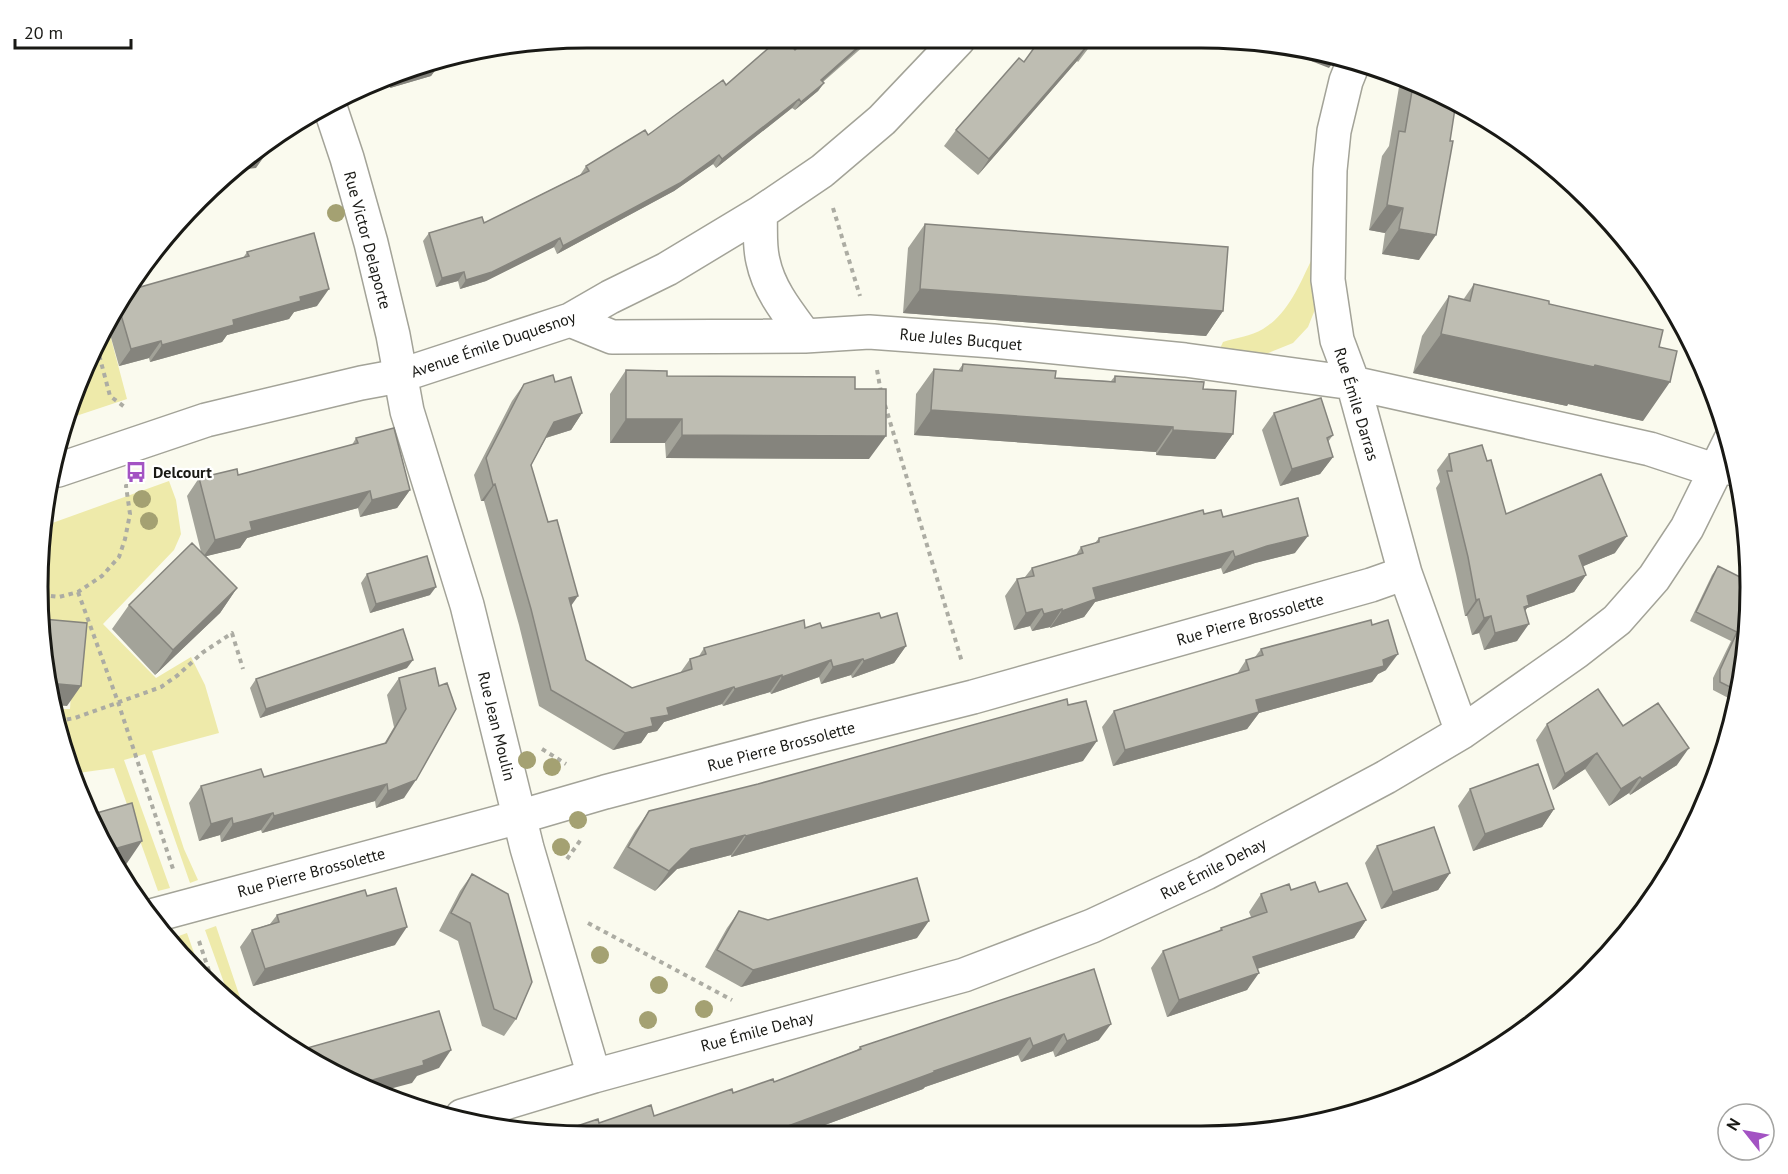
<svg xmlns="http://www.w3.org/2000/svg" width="1788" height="1174" font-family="'PT Sans',sans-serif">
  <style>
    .green { fill: #eeeaaa }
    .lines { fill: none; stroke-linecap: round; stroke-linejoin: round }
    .lane-casing { stroke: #a3a398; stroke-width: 22 }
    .street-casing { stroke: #a3a398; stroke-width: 36 }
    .path { stroke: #acaca3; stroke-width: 4; stroke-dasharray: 4.5 4.5; stroke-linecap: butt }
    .lane { stroke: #fff; stroke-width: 20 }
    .street { stroke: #fff; stroke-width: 33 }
    .tree { fill: #a4a172 }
    .wall { fill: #a3a399 }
    .shaded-wall { fill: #85847d }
    .building { fill: #bebdb2; stroke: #85847d; stroke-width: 1.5 }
    .labels { text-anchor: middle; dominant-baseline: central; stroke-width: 4.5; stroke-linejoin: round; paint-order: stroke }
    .street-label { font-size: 16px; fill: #191915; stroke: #fff }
    .poi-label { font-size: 16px; font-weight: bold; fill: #191915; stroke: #fff; text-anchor: start }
    .rim { fill: none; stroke: #191915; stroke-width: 3 }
  </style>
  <rect width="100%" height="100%" fill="#fafaee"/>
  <path class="green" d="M1315,253L1316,307L1308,327L1293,343L1266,354L1218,353L1223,342C1235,338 1251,336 1263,329C1290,313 1301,280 1315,253Z
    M108,327L127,399L70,418L79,377Z
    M169,481L176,500L181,534L174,550L103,624L156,678L191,657L205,685L219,733L152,751L184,849L198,880L190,883L145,754L124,760L170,888L158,891L114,768L78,773L53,709H70L75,629L44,625L39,551L44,526Z
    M216,926L246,1015L232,1005L205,930Z
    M187,933L200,970L177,943L176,937Z"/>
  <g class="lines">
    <defs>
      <path id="lane" d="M1717,471L1737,477"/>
      <path id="street" d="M1352,66L1346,81L1334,131L1330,170L1328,280L1337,340L1353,383L1405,573L1462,732
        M330,107L347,158L371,243L393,335L407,411L467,605L527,848L594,1076
        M760,213C761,229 759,246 763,261C769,290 788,313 805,336
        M570,320L612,337L805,336L869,332L993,341L1185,360L1353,383L1650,449L1717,471
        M58,470L206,420L361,383L399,376L570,320L610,297L667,269L760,213L822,171L882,120L958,40
        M155,915L519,817L605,792L818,736L973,697L1371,585L1405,573
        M462,1116L594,1076L964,975L1092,926L1206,873L1386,777L1462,732L1576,652L1617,620L1654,578L1687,528L1730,441"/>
    </defs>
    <use href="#lane" class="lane-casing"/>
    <use href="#street" class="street-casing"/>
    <path class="path" d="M833,208L860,296
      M97,347L110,396L126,408
      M877,370L881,392
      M885,405L962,662
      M78,592L118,702L174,872
      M42,595L59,597L78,592L102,576L119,557L125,539L130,514L126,486H128
      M58,721L75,718L161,687L178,675L202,653L232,633L243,669
      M542,749L566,764
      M567,859L582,838
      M588,923L732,1000
      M199,941L215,989"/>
    <use href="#lane" class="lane"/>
    <use href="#street" class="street"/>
  </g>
  <g class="tree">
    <circle cx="336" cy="213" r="9"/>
    <circle cx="142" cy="499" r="9"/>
    <circle cx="149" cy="521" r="9"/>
    <circle cx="527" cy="760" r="9"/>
    <circle cx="552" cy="767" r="9"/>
    <circle cx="578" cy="820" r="9"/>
    <circle cx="561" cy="847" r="9"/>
    <circle cx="600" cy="955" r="9"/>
    <circle cx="659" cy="985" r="9"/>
    <circle cx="704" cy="1009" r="9"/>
    <circle cx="648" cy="1020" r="9"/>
  </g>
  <path class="wall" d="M1094,41L1078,62L1077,61L978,175L944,146L956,130L1024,62Z
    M865,45L823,82L824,83L818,91L795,110L792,108L716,168L713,164L674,191L557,254L554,247L486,281L460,289L458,281L436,287L423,241L429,233L484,223L580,175L586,166L648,135L726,85L795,50Z
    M442,61L431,76L390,88L387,78L411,67Z
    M1400,81L1444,94L1419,260L1382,254L1385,233L1369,230L1382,156L1389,146Z
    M925,224L1223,311L1206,336L903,313L908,248Z
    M247,252L317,306L294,312L289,319L227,335L222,342L150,362L149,358L119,366L108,327L130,290L243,258Z
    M1474,284L1549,304L1643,421L1568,404L1567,406L1413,373L1422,336L1449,296L1463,300Z
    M963,364L1055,378L1111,381L1115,376L1203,389L1233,434L1215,459L1156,455V452L914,435L916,394L934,369L958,371Z
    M626,370L667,376L855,389L869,459L666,458L665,443H610V394Z
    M555,382L582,413L571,430L546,438L531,465L586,660L632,688L680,673L690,659L699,656L704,648L805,628H822L881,618L906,646L894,663L852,678L851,675L821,684L819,677L771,694L770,692L723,706L722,704L664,722L657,731L648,733L641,743L613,750L539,706L519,625L484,501H481L474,475L512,401L524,384Z
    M1274,413L1333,435L1328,442L1333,457L1320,474L1280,486L1262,430Z
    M356,438L410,490L397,508L360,517L358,508L247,538L240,548L206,556L237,588L220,613L155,675L112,629L129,605L201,552L187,496L199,478L238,475L352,445Z
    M1449,454L1506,514L1615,553L1583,566L1586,575L1574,592L1527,608L1525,611L1517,641L1484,650L1479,633L1472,635L1467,616H1465L1456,574L1436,488L1440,482L1437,470Z
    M1204,514L1223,517L1295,553L1255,563L1223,574L1221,568L1095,602L1084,617L1050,628V627L1032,631L1030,626L1014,630L1005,596L1017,579L1025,577L1032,568L1076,555L1081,547L1095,543L1099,538Z
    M1718,566L1746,659L1736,702L1713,690V678L1731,641L1690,621L1712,575Z
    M367,574L430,595L370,613L361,583Z
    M1261,649L1386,670L1378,674L1372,682L1259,713L1247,729L1113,766L1102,727L1114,711L1237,674L1246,660L1255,657Z
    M407,668L260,718L250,688L256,679Z
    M435,668L404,798L376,808L375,801L262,833L261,830L221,842L220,835L199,841L189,803L201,786L264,777L384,744L394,727L387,695L399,678Z
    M1547,724L1623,726L1677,765L1630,795L1629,793L1609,806L1585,769L1553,790L1536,740Z
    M1083,761L731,857V855L677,869L655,891L613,868L635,831L649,811Z
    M1470,789L1554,809L1542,827L1473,851L1458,806Z
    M1377,846L1450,873L1438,890L1381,909L1365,863Z
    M472,874L516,1019L504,1036L482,1026L458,941L439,931L460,891Z
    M1291,890L1319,892L1366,920L1354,938L1257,969L1247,990L1167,1017L1151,968L1163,951L1218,932L1221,928L1251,917L1249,912L1261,894Z
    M367,896L395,945L253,986L240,947L252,930L270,924L277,915Z
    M739,911L768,920L917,938L741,987L705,967L727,928Z
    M1094,969L1099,1040L1055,1057L1053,1051L1021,1062L1018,1055L925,1087L923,1089L803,1133L559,1132L599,1123L654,1116L774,1082L857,1050L860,1047Z"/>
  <path class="shaded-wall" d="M867,39H869L815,88L821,80Z
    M1265,42H1273L1334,61L1329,68L1265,43Z
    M1088,45L1077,61L978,175L989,159Z
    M442,61L431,76L390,88L402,71L424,64Z
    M824,83L818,91L795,110L801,102Z
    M799,99L792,108L716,168L722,159Z
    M268,151L256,168L239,170L258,152Z
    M719,155L713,164L674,191L557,254L563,246Z
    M1387,205L1403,208L1385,233L1369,230Z
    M1399,229L1436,235L1419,260L1382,254Z
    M560,238L554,247L486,281L460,289L466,280Z
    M464,272L458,281L436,287L442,278Z
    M329,289L317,306L294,312L289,319L227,335L222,342L150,362L162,345L300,297Z
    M920,289L1223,311L1206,336L903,313Z
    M1441,334L1595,365L1670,382L1643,421L1568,404L1567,406L1413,373Z
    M161,341L149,358L119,366L131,349Z
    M931,410L1173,427L1156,452L914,435Z
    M582,413L571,430L542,439L554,422Z
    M626,419H682L665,443H610Z
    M1173,430L1233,434L1215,459L1156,455Z
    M682,435L886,436L869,459L666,458Z
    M1333,457L1320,474L1280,486L1292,469Z
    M495,484L484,501H481L493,485Z
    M410,490L397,508L360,517L372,500Z
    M370,491L358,508L247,538L240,548L203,557L215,540L250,522Z
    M1308,536L1295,553L1255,563L1223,574L1235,557L1267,546Z
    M1627,536L1615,553L1567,573L1579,556Z
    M1233,551L1221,568L1095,602L1084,617L1050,628L1062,611L1093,588Z
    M1586,575L1574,592L1527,608L1518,622L1527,596Z
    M436,587L430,595L370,613L376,604Z
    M237,588L220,613L155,675L173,650Z
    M578,596L566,613L569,598Z
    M1479,599L1467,616H1465L1476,600Z
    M1042,609L1030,626L1014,630L1026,613Z
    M1062,609L1050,627L1032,631L1044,614Z
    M1491,616L1479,633L1472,635L1484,618Z
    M1529,624L1517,641L1484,650L1495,633Z
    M906,646L894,663L852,678L864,661Z
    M1398,654L1386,670L1378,674L1372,682L1259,713L1247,729L1113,766L1125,750L1256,700Z
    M863,659L851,675L821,684L833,667Z
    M413,660L407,668L260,718L266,709Z
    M831,660L819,677L771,694L782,677Z
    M782,675L770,692L723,706L735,689Z
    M47,683L81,686L67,706L52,705L48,695Z
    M734,687L722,704L664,722L657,731L648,733L641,743L613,750L625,733L667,708Z
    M1097,741L1083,761L731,857L746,836Z
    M1689,748L1677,765L1630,795L1642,779Z
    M1597,753L1585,769L1553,790L1565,774Z
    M1640,777L1629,793L1609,806L1621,789Z
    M416,780L404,798L376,808L388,791Z
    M387,784L375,801L262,833L274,816Z
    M1554,809L1542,827L1473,851L1485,834Z
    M273,813L261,830L221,842L233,824Z
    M232,818L220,835L199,841L211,824Z
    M745,835L731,855L677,869L655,891L669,871L691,849Z
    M142,841L125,866L117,869L111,862L107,851Z
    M1450,873L1438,890L1381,909L1393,892Z
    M1366,920L1354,938L1241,974L1253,957Z
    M929,921L917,938L741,987L753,970Z
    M407,927L395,945L253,986L265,969Z
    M1259,973L1247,990L1167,1017L1179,1000Z
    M1111,1024L1099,1040L1055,1057L1067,1041Z
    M1064,1034L1053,1051L1021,1062L1033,1046Z
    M1030,1038L1018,1055L925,1087L923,1089L803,1133H769L934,1071Z
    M451,1050L439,1068L417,1076L412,1083L382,1091L359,1084Z"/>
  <path class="building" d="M779,39H785L795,50L806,39H867L821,80L824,83L801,102L799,99L722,159L719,155L680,183L563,246L560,238L492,272L466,280L464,272L442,278L429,233L482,217L484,223L589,171L586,166L645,130L648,135L723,80L726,85Z
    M1039,41H1094L1090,46L1088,45L989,159L956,130L1019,58L1024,62Z
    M424,64L404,70L411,67Z
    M1413,85L1444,94L1456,102L1450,141H1453L1436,235L1399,229L1403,208L1387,205L1399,131L1405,132Z
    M267,144L268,151L258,152Z
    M925,224L1228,247L1223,311L920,289Z
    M314,233L329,289L300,297L301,301L233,320L234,325L162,345L161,341L131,349L119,308L130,290L249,256L247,252Z
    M1474,284L1549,301V304L1663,330L1659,347L1677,351L1670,382L1595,365L1594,367L1441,334L1449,296L1470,301Z
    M963,364L1056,371L1055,378L1115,382V376L1204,382L1203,389L1236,391L1233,434L1173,430V427L931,410L934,369L962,371Z
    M626,370L667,371V376L855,377V389H886V436L682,435V419H626Z
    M553,375L555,382L571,377L582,413L554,422L531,465L548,522L557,520L578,596L569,598L586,660L632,688L692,669L690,659L706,654L704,648L804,620L805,628L820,623L822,628L879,613L881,618L897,613L906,646L864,661L863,659L833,667L831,660L782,677V675L735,689L734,687L667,708L669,715L651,718L653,726L625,733L551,690L531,609L495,484L493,485L486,458L524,384Z
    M1321,398L1333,435L1327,438L1333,457L1292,469L1274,413Z
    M394,428L410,490L372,500L370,491L250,522L252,530L215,540L199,478L237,469L238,475L358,443L356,438Z
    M1482,445L1487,461L1491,460L1506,514L1601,474L1627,536L1579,556L1586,575L1527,596L1529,605L1524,607L1529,624L1495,633L1491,616L1484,618L1479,599L1476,600L1468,557L1447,471H1452L1449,454Z
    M1298,498L1308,536L1267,546L1235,557L1233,551L1093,588L1096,599L1062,611V609L1044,614L1042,609L1026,613L1017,579L1034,576L1032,568L1083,553L1081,547L1099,542V538L1203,510L1204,514L1221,510L1223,517Z
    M192,543L237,588L173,650L129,605Z
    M427,556L436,587L376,604L367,574Z
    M1718,566L1748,581L1746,659L1738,691L1720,682V670L1737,632L1696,612Z
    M43,619L87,623L81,686L47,683Z
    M1371,620L1372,625L1388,620L1398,654L1383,660L1384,666L1256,700L1259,712L1125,750L1114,711L1249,670L1246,660L1263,655L1261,649Z
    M403,629L413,660L266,709L256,679Z
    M435,668L439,686L447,683L456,709L416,780L388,791L387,784L274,816L273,813L233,824L232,818L211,824L201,786L261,769L264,777L386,743L406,709L399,678Z
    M1598,689L1623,726L1658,703L1689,748L1642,779L1640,777L1621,789L1597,753L1565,774L1547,724Z
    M1067,699L1068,705L1086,701L1097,741L746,836L745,835L691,849L669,871L628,847L649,811L758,784Z
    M1538,764L1554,809L1485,834L1470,789Z
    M132,803L142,841L107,851L93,814Z
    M1434,827L1450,873L1393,892L1377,846Z
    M472,874L508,894L532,982L516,1019L494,1009L470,923L451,913Z
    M917,878L929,921L753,970L717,950L739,911L768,920Z
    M1315,882L1319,892L1347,883L1366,920L1253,957L1259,973L1179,1000L1163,951L1222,930L1221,928L1267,912L1261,894L1289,884L1291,890Z
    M396,888L407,927L265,969L252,930L279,922L277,915L365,890L367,896Z
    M1094,969L1111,1024L1067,1041L1064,1034L1033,1046L1030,1038L934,1071L935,1072L769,1133L559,1132L598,1119L599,1123L651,1105L654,1116L732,1089L733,1093L773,1079L774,1082L861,1049L860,1047Z
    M439,1011L451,1050L423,1061L424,1065L359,1084L344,1080L300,1050Z
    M1464,1067L1444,1080L1359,1112L1357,1108L1416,1083L1418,1088Z"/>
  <defs>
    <symbol id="bus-bare" viewBox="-9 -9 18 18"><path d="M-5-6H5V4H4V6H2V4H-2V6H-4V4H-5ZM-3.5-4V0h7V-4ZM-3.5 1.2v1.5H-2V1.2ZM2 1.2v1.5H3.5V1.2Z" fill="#a353c3" stroke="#fff" stroke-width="2.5" paint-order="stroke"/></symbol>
  </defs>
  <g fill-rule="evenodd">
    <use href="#bus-bare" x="121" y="457" width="30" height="30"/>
  </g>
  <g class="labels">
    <g class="street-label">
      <text transform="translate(368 240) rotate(75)">Rue Victor Delaporte</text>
      <text transform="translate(961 339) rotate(5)">Rue Jules Bucquet</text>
      <text transform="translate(493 344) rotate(-19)">Avenue Émile Duquesnoy</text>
      <text transform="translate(1357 404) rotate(73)">Rue Émile Darras</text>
      <text transform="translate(1250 619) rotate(-16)">Rue Pierre Brossolette</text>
      <text transform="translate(497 726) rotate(76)">Rue Jean Moulin</text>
      <text transform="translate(781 746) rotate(-15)">Rue Pierre Brossolette</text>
      <text transform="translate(1213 868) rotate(-27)">Rue Émile Dehay</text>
      <text transform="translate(311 872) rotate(-15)">Rue Pierre Brossolette</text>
      <text transform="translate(757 1031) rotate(-15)">Rue Émile Dehay</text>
    </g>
    <g class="poi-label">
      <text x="153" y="472">Delcourt</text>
    </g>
  </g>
  <path d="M0 0H1788V1174H0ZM587 48H1201A539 539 0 0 1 1740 587V587A539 539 0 0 1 1201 1126H587A539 539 0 0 1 48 587V587A539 539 0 0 1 587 48Z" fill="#fff" fill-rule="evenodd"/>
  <path class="rim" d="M587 48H1201A539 539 0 0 1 1740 587V587A539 539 0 0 1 1201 1126H587A539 539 0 0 1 48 587V587A539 539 0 0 1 587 48Z"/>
  <g transform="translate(1746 1132) rotate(301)"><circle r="28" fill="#ffffff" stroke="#a3a3a1" stroke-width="1.5"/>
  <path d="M0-4.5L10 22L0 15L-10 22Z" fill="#a353c3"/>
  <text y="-9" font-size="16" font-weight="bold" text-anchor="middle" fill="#191915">N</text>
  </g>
  <path d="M15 39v9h116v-9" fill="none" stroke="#191915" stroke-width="3"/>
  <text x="24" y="39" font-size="18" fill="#191915" stroke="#ffffff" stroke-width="4.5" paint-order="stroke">20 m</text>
</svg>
